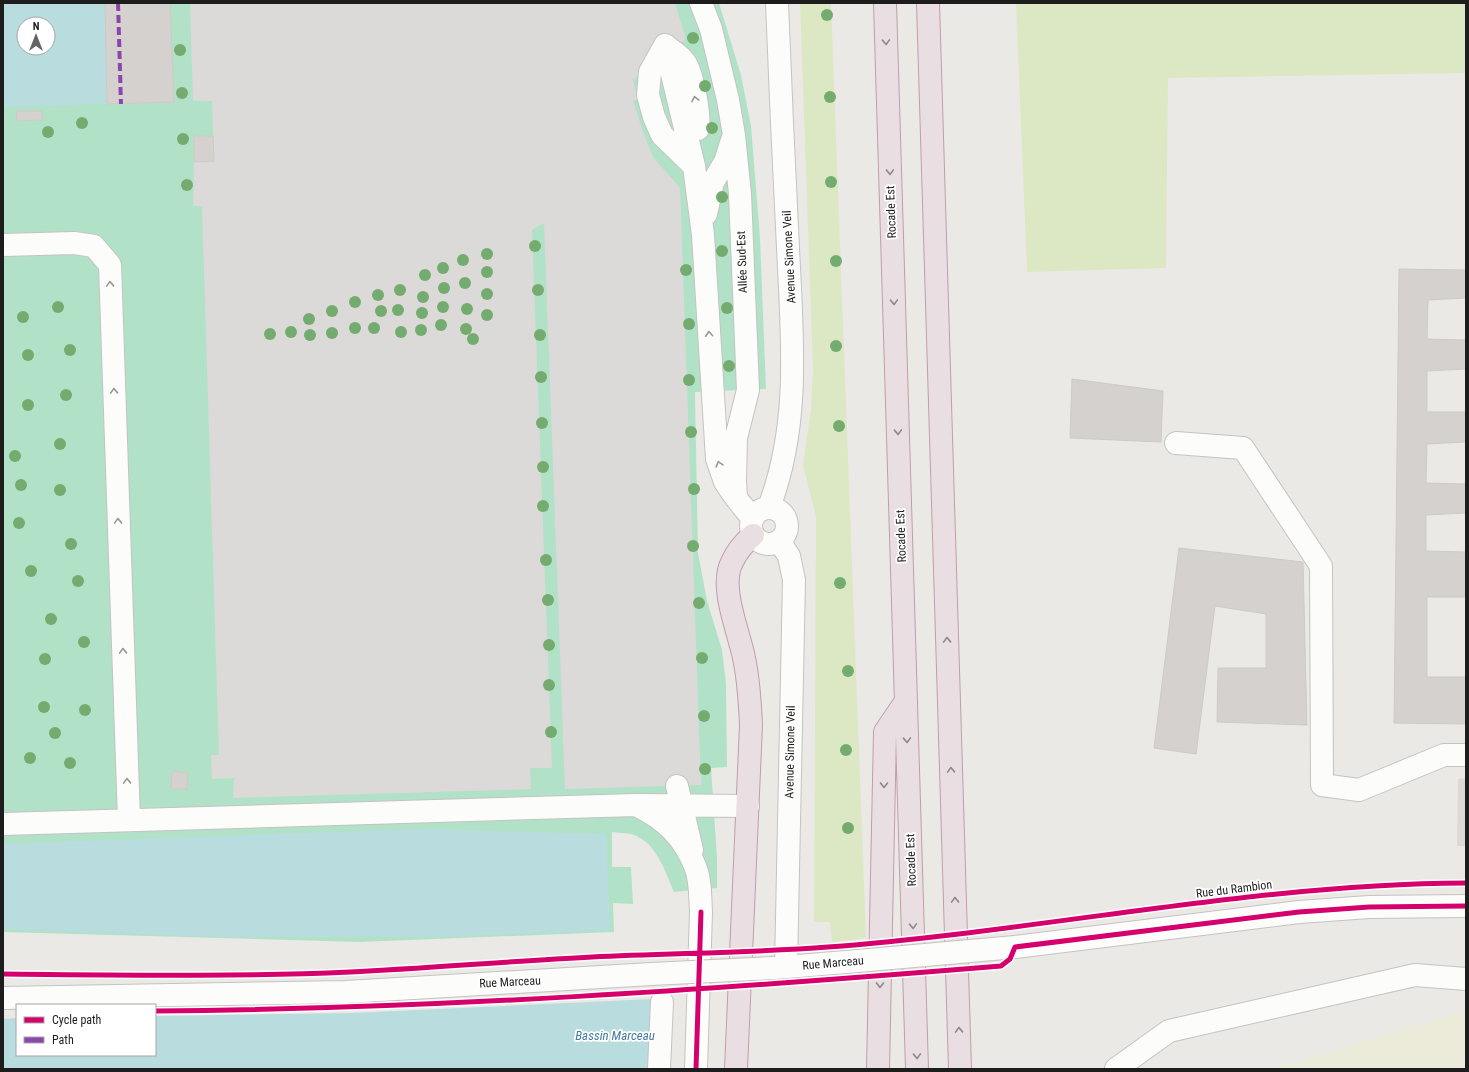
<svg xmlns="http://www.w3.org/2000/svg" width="1469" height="1072" font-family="'Roboto Condensed',sans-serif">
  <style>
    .farmland { fill: #ecebd9 }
    .grass { fill: #dce8c4 }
    .pitch { fill: #b1e2c7; fill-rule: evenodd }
    .parking { fill: #dbdad9 }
    .water { fill: #b9dcdf; fill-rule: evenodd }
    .building { fill: #d4d1ce; stroke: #cecac7 }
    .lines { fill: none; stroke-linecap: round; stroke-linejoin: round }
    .minor-casing { stroke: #c4c3c2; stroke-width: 24 }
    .highway-casing { stroke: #c09dac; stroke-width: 24 }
    .minor { stroke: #fcfcfb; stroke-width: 22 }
    .highway { stroke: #e9dfe2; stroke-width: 22 }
    .minor-bridge-casing { stroke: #c4c3c2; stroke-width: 24; stroke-linecap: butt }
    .minor-bridge { stroke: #fcfcfb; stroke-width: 22 }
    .quiet { stroke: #8e44ad; stroke-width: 4; stroke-dasharray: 8 4; stroke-linecap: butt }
    .cycleway-casing { stroke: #fff; stroke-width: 8 }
    .cycleway { stroke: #d6006c; stroke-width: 5 }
    .tree { fill: #73ac6e }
    .oneway { stroke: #8d8889 }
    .oneway2 { stroke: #989897 }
    .labels { text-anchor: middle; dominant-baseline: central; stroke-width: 3.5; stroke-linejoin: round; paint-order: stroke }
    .street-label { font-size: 12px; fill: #1d1d1d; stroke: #fff }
    .water-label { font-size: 13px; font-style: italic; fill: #447b9c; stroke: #fff }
  </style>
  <rect width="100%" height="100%" fill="#ebe9e6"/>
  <path class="farmland" d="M1466,1010V1069H1275Z"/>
  <path class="grass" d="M800,3H831L866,938L832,942L830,922H814L816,517L803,466L811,408L813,371Z
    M1016,3H1466V73L1168,78L1166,268L1027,272Z"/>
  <path class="pitch" d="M3,3H719L741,75L751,126L760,238L766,389L695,392L698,553L707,601L722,650L726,684L727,767L711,768L717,858V888L674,892C665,871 656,841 631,834C625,833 618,833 612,832V867H631L633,904L613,903L614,932L359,942L3,932ZM24,24H48V48H24Z"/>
  <path class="parking" d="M190,3H675L686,39L633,80L638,99L633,101L643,132L653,157L680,188L701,785L565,789L544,223L532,230L552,768H530L531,789L233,798L234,778L212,779L211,755H219L202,206H193L194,162L214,161L212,101H193Z
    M1466,778V846H1457L1458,779Z"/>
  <path class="water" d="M3,3H105L107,104L3,107ZM24,24H48V48H24Z
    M415,829L606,834L610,930L431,937H224L3,929V844Z
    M652,999L648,1069H3V1019L17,1018V1055H155V1016L352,1013Z"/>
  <path class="building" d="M105,3H170L174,102L107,104Z
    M16,111H42L43,120L17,121Z
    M194,136H213L214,161L194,162Z
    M1399,269L1466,270V298L1428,300L1427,339L1466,340V369L1427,371V412H1466V442L1427,444L1426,483L1466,484V513L1426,515V551L1466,552V597H1427V677H1466V724L1394,723Z
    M1072,379L1163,391L1161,442L1070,438Z
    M1179,548L1303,562L1307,725L1217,722L1218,668H1266V614L1215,606L1196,754L1154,748Z
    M172,771L188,773L187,789H171Z"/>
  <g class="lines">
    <defs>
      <path id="minor" d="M701,3L711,29L728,100L734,135L740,194L748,390L736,438L735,480L736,498L752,518
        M665,45L694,166L703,235L717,459L725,482L733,494
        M665,45L650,72L648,95L654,117L662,135L694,166
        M665,45C671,50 680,55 684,61C693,72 700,115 698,129
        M706,214L713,182L725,162L732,140
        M3,245L74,243L94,246L110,265L129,820
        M1176,443L1243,448L1321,566L1322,785L1359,790L1444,755H1466
        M769,507C801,423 792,336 788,248C784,166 780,85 777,3
        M751 526a18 18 0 1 1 36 0a18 18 0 1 1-36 0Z
        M779,541L789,556L794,580L786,967
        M677,786L692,850
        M639,805L748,806
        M3,824L636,805C665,819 683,836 695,866C701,880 700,898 701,912L696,1069
        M1015,947L1299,912L1369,907L1466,906
        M774,968L858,961
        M3,998L346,992L651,974
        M659,1069L662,1002
        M1116,1069L1169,1031L1415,975L1466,979"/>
      <path id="highway" d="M885,3L917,1069
        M928,3L960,1069
        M736,1069L751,725C750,703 749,681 744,658C739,632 719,587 732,562C737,551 744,543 753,535
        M878,1069L885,732L906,701"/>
    </defs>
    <use href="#minor" class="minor-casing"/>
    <use href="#highway" class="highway-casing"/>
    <use href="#minor" class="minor"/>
    <use href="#highway" class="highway"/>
    <defs>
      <path id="minor-bridge" d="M858,961L1015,947
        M651,974L774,968"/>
    </defs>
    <use href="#minor-bridge" class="minor-bridge-casing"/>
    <use href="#minor-bridge" class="minor-bridge"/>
    <path class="quiet" d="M118,3L121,104"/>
    <defs>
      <path id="cycleway" d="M3,974C119,975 234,977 350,972C431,968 511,961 592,957C671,953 750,953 828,947C1041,931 1252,884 1466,883
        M155,1011C437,1009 720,989 1001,966L1010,959L1015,947L1299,912L1369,907L1466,906
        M696,1069L701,912"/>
    </defs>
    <use href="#cycleway" class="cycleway-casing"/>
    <use href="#cycleway" class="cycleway"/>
  </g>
  <g class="tree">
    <circle cx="827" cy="15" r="6"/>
    <circle cx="693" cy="38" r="6"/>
    <circle cx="180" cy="50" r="6"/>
    <circle cx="705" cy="86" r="6"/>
    <circle cx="182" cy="93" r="6"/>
    <circle cx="830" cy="97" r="6"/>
    <circle cx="82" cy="123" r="6"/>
    <circle cx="712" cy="128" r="6"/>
    <circle cx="48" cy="132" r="6"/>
    <circle cx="183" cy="139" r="6"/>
    <circle cx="831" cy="182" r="6"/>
    <circle cx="187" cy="185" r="6"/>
    <circle cx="722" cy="197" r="6"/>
    <circle cx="535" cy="246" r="6"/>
    <circle cx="722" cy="251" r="6"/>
    <circle cx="487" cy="254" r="6"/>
    <circle cx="463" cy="260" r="6"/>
    <circle cx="836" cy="261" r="6"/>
    <circle cx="443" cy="268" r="6"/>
    <circle cx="686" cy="270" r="6"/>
    <circle cx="487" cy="272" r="6"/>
    <circle cx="425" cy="275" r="6"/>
    <circle cx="465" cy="283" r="6"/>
    <circle cx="444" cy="288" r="6"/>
    <circle cx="400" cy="290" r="6"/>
    <circle cx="538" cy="290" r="6"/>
    <circle cx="487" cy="294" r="6"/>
    <circle cx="378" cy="295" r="6"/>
    <circle cx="423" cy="297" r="6"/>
    <circle cx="355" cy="302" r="6"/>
    <circle cx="58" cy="307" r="6"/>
    <circle cx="443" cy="307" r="6"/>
    <circle cx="727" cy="308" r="6"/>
    <circle cx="467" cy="309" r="6"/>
    <circle cx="398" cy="310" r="6"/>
    <circle cx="332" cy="311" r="6"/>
    <circle cx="381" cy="311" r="6"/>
    <circle cx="422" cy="313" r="6"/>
    <circle cx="487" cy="315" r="6"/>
    <circle cx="23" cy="317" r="6"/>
    <circle cx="309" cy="319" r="6"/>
    <circle cx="689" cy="324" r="6"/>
    <circle cx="441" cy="325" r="6"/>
    <circle cx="355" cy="328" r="6"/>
    <circle cx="374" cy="328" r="6"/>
    <circle cx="466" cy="329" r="6"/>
    <circle cx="421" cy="330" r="6"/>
    <circle cx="291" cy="332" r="6"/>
    <circle cx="401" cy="332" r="6"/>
    <circle cx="332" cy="333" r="6"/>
    <circle cx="270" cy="334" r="6"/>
    <circle cx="310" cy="335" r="6"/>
    <circle cx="540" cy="335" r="6"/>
    <circle cx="473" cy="339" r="6"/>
    <circle cx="836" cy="346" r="6"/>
    <circle cx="70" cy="350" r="6"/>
    <circle cx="28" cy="355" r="6"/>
    <circle cx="729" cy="366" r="6"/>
    <circle cx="541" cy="377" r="6"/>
    <circle cx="689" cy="380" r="6"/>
    <circle cx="66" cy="395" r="6"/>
    <circle cx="28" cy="405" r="6"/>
    <circle cx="542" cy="423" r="6"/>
    <circle cx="839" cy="426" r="6"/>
    <circle cx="691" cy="432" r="6"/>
    <circle cx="60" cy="444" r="6"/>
    <circle cx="15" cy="456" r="6"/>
    <circle cx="543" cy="467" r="6"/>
    <circle cx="21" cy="485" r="6"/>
    <circle cx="694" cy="489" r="6"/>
    <circle cx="60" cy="490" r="6"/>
    <circle cx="543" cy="506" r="6"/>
    <circle cx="19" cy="523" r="6"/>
    <circle cx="71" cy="544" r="6"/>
    <circle cx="693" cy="546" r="6"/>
    <circle cx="546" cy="560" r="6"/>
    <circle cx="31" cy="571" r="6"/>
    <circle cx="78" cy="581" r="6"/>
    <circle cx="840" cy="583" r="6"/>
    <circle cx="548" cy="600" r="6"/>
    <circle cx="699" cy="603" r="6"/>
    <circle cx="51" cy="619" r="6"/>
    <circle cx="84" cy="642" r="6"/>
    <circle cx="549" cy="645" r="6"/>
    <circle cx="702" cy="658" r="6"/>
    <circle cx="45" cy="659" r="6"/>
    <circle cx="848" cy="671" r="6"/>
    <circle cx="549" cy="685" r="6"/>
    <circle cx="44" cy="707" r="6"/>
    <circle cx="85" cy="710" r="6"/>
    <circle cx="704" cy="716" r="6"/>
    <circle cx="551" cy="732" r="6"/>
    <circle cx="55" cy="733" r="6"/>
    <circle cx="846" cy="750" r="6"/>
    <circle cx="30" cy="758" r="6"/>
    <circle cx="70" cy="763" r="6"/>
    <circle cx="705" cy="769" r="6"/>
    <circle cx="848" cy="828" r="6"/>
  </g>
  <defs><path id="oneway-chevron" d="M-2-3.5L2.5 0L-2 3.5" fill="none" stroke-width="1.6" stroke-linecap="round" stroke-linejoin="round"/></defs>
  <g class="oneway">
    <use href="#oneway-chevron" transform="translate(886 42) rotate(88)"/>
    <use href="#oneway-chevron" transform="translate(890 172) rotate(88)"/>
    <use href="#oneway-chevron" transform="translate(894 302) rotate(88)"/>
    <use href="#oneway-chevron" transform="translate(898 432) rotate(88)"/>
    <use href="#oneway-chevron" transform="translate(947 640) rotate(-92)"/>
    <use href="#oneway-chevron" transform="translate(907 740) rotate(88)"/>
    <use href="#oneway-chevron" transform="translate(951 770) rotate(-92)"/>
    <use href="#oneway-chevron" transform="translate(884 785) rotate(91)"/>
    <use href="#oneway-chevron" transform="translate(955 900) rotate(-92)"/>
    <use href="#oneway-chevron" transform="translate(913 926) rotate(88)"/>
    <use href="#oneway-chevron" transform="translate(880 985) rotate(91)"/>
    <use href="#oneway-chevron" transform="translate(959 1030) rotate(-92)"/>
    <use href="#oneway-chevron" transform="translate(917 1056) rotate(88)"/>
  </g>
  <g class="oneway2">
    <use href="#oneway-chevron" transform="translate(695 99) rotate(-102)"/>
    <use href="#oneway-chevron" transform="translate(110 284) rotate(-92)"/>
    <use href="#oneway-chevron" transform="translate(709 334) rotate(-94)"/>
    <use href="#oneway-chevron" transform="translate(114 391) rotate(-92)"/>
    <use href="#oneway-chevron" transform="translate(719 464) rotate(-106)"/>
    <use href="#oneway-chevron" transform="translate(118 521) rotate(-92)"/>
    <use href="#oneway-chevron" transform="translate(123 651) rotate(-92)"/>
    <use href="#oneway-chevron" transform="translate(127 781) rotate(-92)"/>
  </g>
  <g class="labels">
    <g class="street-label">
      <text transform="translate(891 212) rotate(-92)">Rocade Est</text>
      <text transform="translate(789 257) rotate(-93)">Avenue Simone Veil</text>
      <text transform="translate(742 262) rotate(-92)">Allée Sud-Est</text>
      <text transform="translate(901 536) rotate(-92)">Rocade Est</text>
      <text transform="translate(790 752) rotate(-89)">Avenue Simone Veil</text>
      <text transform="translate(911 860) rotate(-92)">Rocade Est</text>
      <text transform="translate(1234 889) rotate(-7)">Rue du Rambion</text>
      <text transform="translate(833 963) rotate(-5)">Rue Marceau</text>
      <text transform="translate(510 982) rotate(-3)">Rue Marceau</text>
    </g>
    <g class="water-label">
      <text x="615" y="1035">Bassin Marceau</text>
    </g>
  </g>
  <rect width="1469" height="1072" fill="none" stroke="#1d1d1d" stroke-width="8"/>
  <rect x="16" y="1004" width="140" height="52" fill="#ffffff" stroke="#a5a5a5"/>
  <rect x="24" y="1017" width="20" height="6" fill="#d6006c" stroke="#a5a5a5"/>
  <text x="52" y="1024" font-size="12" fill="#1d1d1d">Cycle path</text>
  <rect x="24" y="1037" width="20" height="6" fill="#8e44ad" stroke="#a5a5a5"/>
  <text x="52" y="1044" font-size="12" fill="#1d1d1d">Path</text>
  <g transform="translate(36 36)"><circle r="19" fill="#ffffff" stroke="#a5a5a5"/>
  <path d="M0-3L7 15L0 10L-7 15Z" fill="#656463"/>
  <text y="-6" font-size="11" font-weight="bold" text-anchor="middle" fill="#1d1d1d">N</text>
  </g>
</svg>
